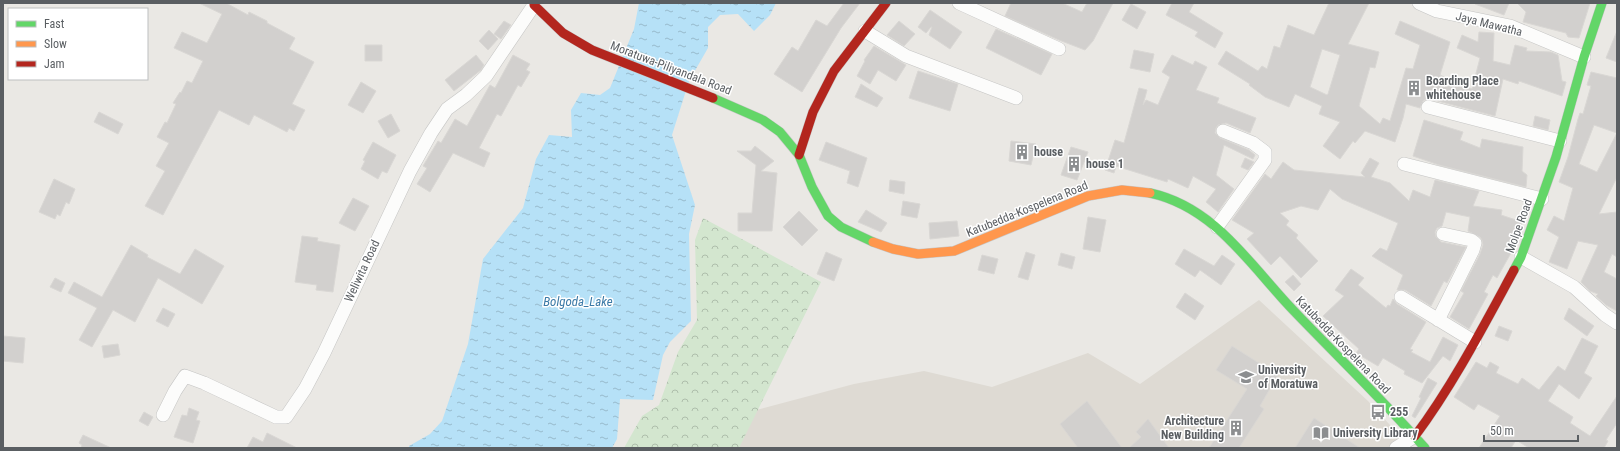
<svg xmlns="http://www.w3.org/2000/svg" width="1620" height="451" font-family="'Roboto Condensed',sans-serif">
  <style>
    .education { fill: #dedad3 }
    .forest { fill: url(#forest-crowns) }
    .water { fill: url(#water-ripples) }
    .building { fill: #d2d0ce; stroke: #d9d7d4; fill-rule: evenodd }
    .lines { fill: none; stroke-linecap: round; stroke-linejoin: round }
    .street-casing { stroke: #c5c5c4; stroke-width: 14 }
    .fast-casing { stroke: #c6c6c6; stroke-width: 10 }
    .slow-casing { stroke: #c6c6c6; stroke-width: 10 }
    .jam-casing { stroke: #c6c6c6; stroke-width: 10 }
    .street { stroke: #fcfcfb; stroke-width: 13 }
    .fast { stroke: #63d668; stroke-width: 9 }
    .slow { stroke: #ff974d; stroke-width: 9 }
    .jam { stroke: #b3261e; stroke-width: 9 }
    .labels { text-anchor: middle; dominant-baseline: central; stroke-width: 3; stroke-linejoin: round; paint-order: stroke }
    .street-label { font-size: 12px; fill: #5a5e62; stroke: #fff }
    .poi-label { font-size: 12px; font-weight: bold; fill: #5a5e62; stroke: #fff; text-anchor: start }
    .water-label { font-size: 13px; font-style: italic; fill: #3b7aa7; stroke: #fff }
  </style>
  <defs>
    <pattern id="forest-crowns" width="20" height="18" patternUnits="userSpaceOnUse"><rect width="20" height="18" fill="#d3e6cf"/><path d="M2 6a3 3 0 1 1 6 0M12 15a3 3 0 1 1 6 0" fill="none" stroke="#aebeab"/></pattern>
    <pattern id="water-ripples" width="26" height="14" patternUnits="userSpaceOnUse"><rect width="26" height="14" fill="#b6e1f7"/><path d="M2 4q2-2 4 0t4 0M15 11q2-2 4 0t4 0" fill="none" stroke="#97bacb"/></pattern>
  </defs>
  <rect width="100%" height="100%" fill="#eae8e4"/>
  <path class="education" d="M1259,300L1368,401L1411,448H663L670,433L854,384L924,371L992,387L1088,353L1140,384Z"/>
  <path class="forest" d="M703,218L821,282L739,448H624L642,416L659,405L678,352L697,320L695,240Z"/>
  <path class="water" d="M639,3H776L770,15L754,31L738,14L720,15L708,27V48L689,81L672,135L695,205L689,234L691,321L670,342L663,355L653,400L620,399L617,439L612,448H409V446L430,434L442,421L468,344L483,259L523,208L536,159L549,135L572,137L571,110L581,93L600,95L610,88L634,29Z"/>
  <path class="building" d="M199,3H226L248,15L249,12L267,21V23L295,38L289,49L314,62L292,104L305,110L294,131L289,128L287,132L254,115L249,125L219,110L163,215L145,206L165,171L156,166L169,143L157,137L165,122L167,123L176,104L173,103L180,92L181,93L187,81L192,83L203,61L174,48L182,32L207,43L222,14Z
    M844,3H860L841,28L802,92L774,74L792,47L798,51L816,20L827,26Z
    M1011,3H1062L1082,12L1087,3H1113L1093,41L1085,50L1059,40L1005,16Z
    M1172,3H1194L1189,12L1223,33L1215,48L1195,36L1198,32L1166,15Z
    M1329,3H1369L1348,44L1379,52L1375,68L1370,67L1359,106L1380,124L1383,118L1390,121L1406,68L1413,69L1420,45L1395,34L1400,21L1450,42L1440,75L1472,89L1480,58L1457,48L1462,35L1478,42L1479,32L1494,33L1493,61L1510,65L1515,45L1527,48L1526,51L1551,52L1558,55L1562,81L1566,82L1562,96L1519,81L1518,84L1503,79L1495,116L1430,99H1426L1423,101L1420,108L1406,104L1403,118L1395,142L1365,131L1355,143L1353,141L1340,159L1323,146L1340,122L1319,114L1322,106L1295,94L1289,107L1265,97L1249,85L1250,84L1218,64L1226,51L1258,71L1262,66L1267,69L1274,46L1280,48L1288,25L1314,35ZM1322,49L1340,55L1328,94L1327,95L1310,87Z
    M1475,3H1509L1504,15L1475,4Z
    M1517,3H1590L1579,38L1568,37L1566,33L1523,22L1526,12Z
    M1131,4L1146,12L1137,29L1122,20Z
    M930,10L962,32L950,49L929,35L932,27H931L926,33L918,27Z
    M504,21L511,25L501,39L494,34Z
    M899,21L915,34L904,46L887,35Z
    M996,29L1052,54L1041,75L986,48Z
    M489,30L498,39L488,50L479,41Z
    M1617,31V62L1606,58Z
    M365,45H382V61H365Z
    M874,46L906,65L896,81L878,70L870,84L857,76L865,61L864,60Z
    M1134,50L1154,54L1150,72L1130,68Z
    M476,55L484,65L481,70L454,91L445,80Z
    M513,55L530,64L526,70L530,72L521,87L518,85L501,116L497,114L479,148L490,153L484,167L453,153L430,192L417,184L427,168L423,166L438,141L441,143L455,119L467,126L490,85L495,88Z
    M1172,55L1193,65L1195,61L1207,67L1196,90L1219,98L1217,103L1256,118L1250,133L1226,123L1218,125L1216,128L1215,133L1220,138L1249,150L1255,155L1253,159L1224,145L1216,175L1234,189L1218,212L1206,202L1216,189L1193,176L1188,188L1168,179L1167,182L1116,166L1114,173L1105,170L1115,140L1124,143L1139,88L1147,90L1143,105L1146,100L1158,105L1170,77L1162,72Z
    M918,71L958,84L950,111L909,98Z
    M1591,72L1617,78V177L1599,214L1617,212V257L1612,254L1604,272L1617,279V311L1606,305L1596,296L1598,294L1590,291L1581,282L1598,245L1578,241L1567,269L1549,262L1559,237L1547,230L1554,216L1564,221L1573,188L1559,182L1568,157L1578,119L1580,113L1583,114L1591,86L1587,85ZM1594,125L1617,133L1597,172L1579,164Z
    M361,82L376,91L363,113L348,105Z
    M861,84L883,98L877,107L855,97Z
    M99,112L123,124L118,134L94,122Z
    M391,114L400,131L388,138L378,121Z
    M1535,116L1550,120L1548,130L1533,126Z
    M1424,120L1463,132L1460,140L1480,148L1482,139L1523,147L1522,171L1527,175L1526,187L1439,165L1413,156Z
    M1011,141L1036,144L1031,165L1009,161Z
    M373,142L396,155L387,173L382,171L378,179L361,169L365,161L363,160Z
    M826,142L867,158L858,187L847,183L850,171L819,160Z
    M755,146L774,161L761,171L777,173L772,231H738V213H752L756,165L737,151H751Z
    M1071,147L1088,152L1077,180L1061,175Z
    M1245,158L1254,162L1248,170L1241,167Z
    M1370,158L1379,163L1371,177L1390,183L1409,201L1413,190L1430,197L1435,180L1479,191L1473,206L1502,210L1501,215L1522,222L1511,253L1497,278L1493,275L1484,292L1488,294L1469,329L1450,317L1464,293L1461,291L1480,254L1483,245L1482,240L1480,237L1468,231L1470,217L1446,212L1442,226L1437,228L1435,232L1436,237L1441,242L1466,247L1447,283L1444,281L1431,306L1405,290H1397L1403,275L1372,256L1380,248L1387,251L1398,223L1342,199L1330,189L1318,210L1301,206L1280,213L1289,221L1286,225L1298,235L1296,238L1318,261L1301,278L1280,256L1271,265L1247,239L1254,233L1232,220L1265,174L1271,179L1283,162L1294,170L1365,177L1361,173Z
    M54,179L75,189L69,204L66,202L60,216L57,214L55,219L39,212Z
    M890,180L905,182L904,194L889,191Z
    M353,198L369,206L355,231L339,223Z
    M903,201L920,204L917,218L901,215Z
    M866,210L887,223L881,232L858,222Z
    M799,211L818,230L802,246L783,227Z
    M1088,217L1106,220L1100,252L1083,249Z
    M957,221L959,236L930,239L929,223Z
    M302,236L318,238L317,241L340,245L333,292L316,290L317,285L295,282Z
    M131,245L148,255L147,257L180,274L195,249L224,266L202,304L158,278L135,322L113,310L92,347L79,340L97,308L68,293L74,282L102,297Z
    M1184,249L1214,266L1222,255L1235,264L1221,285L1200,270L1195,277L1175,264Z
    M826,252L842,259L834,281L817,274Z
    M1026,252L1035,255L1028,280L1018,277Z
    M1061,253L1075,257L1072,269L1058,265Z
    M982,255L998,259L994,274L978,270Z
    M1351,269L1364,278L1358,285L1386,308L1388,305L1390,306L1393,299L1397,304L1426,322L1410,349L1413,350L1411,352L1430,362L1443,337L1458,345L1450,361L1443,356L1422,383L1404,374L1405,371L1383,358L1378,366L1356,353L1359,349L1323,316L1344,296L1335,290Z
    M1293,275L1301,284L1294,291L1285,282Z
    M55,278L65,283L61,292L50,287Z
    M1185,293L1204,306L1195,320L1176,307Z
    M163,308L175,314L168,327L156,321Z
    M1569,308L1594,326L1587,336L1564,319Z
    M1499,326L1512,331L1508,341L1495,336Z
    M3,336L25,338L23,363L3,361Z
    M1582,338L1598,346L1584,373L1592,378L1579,399L1559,384L1548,401L1573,417L1570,423L1590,436L1617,396V423L1606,440L1608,441L1604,448H1529L1516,440L1511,448H1479L1500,416L1478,404L1474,410L1454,397L1476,362L1487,368L1490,362L1499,367L1496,373L1518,384L1522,378L1539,390L1558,366L1565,371Z
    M118,344L120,355L104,358L102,346Z
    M1232,346L1278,375L1260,406L1264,409L1239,448H1209L1247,389L1216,370Z
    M1428,378L1437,383L1415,418L1412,416L1421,398L1419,397Z
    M1087,401L1122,448H1078L1060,424Z
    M189,408L199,412L196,420L200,421L193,443L174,437L182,415L187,416Z
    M144,412L153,417L148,426L139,421Z
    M1314,418L1360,448H1295Z
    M1148,419L1169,448H1129L1141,437L1136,432Z
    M267,433L297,448H247L253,437L263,442Z
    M83,435L109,447L111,448H81L82,445L79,443Z"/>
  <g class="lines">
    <defs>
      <path id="street" d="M959,3L1059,49
        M1419,3L1437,11L1510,26L1584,57
        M865,31L906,56L1016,98
        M1428,107L1560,141
        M1404,164L1542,199
        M1217,227L1265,160V152L1253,143L1223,131
        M1521,257L1574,287L1605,315L1617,323
        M1401,297L1475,342
        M1438,320L1473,250L1475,243L1471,240L1443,234
        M163,415L175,391L185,376L204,383L276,417H286L305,389L324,353L410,171L431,133L447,109L466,95L486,76L534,5
        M1396,448L1415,436"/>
      <path id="fast" d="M713,98L763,120L780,132L799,155L812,187L828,216L841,227L873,242
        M1150,193C1215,207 1250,265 1293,310C1337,356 1383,400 1425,448
        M1514,270L1521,257L1556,157L1584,57L1602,3"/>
      <path id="slow" d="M873,242L893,249L918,254L954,251L1088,196L1122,190L1150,193"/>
      <path id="jam" d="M534,3V5L563,33L592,50L713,98
        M799,155L813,112L834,71L886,3
        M1415,436C1453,385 1483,327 1514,270"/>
    </defs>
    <use href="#street" class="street-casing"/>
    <use href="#fast" class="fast-casing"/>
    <use href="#slow" class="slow-casing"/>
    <use href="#jam" class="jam-casing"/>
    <use href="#street" class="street"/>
    <use href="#fast" class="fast"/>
    <use href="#slow" class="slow"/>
    <use href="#jam" class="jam"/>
  </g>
  <defs>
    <symbol id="building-bare" viewBox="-9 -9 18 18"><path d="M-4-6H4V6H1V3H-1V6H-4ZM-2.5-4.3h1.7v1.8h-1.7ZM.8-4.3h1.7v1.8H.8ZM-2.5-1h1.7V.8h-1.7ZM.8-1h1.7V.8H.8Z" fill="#8c8e90" stroke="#fff" stroke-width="2.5" paint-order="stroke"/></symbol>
    <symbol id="university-bare" viewBox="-9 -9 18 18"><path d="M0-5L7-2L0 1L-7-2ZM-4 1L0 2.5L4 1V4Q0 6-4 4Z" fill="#8c8e90" stroke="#fff" stroke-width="2.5" paint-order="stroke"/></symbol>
    <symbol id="bus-bare" viewBox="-9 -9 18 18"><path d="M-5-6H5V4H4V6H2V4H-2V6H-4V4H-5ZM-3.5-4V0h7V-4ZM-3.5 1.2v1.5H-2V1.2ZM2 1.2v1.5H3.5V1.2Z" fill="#8c8e90" stroke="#fff" stroke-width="2.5" paint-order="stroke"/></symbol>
    <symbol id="library-bare" viewBox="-9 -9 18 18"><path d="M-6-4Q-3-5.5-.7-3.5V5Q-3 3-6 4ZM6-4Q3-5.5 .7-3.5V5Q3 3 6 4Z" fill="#8c8e90" stroke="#fff" stroke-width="2.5" paint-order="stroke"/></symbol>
  </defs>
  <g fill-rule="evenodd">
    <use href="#building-bare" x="1403" y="77" width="22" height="22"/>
    <use href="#building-bare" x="1011" y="141" width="22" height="22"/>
    <use href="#building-bare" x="1063" y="153" width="22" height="22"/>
    <use href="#university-bare" x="1235" y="366" width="22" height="22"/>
    <use href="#bus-bare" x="1367" y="401" width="22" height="22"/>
    <use href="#building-bare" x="1225" y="417" width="22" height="22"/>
    <use href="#library-bare" x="1310" y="422" width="22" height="22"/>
  </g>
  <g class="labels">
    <g class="street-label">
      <text transform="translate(1489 24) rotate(14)">Jaya Mawatha</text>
      <text transform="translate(671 68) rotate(21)">Moratuwa-Piliyandala Road</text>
      <text transform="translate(1027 209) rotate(-22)">Katubedda-Kospelena Road</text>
      <text transform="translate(1519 226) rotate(-70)">Molpe Road</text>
      <text transform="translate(362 271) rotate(-65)">Weliwita Road</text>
      <text transform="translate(1343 345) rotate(46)">Katubedda-Kospelena Road</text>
    </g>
    <g class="poi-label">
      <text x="1426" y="81">Boarding Place<tspan x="1426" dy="14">whitehouse</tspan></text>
      <text x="1034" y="152">house</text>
      <text x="1086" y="164">house 1</text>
      <text x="1258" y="370">University<tspan x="1258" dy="14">of Moratuwa</tspan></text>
      <text x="1390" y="412">255</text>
      <text x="1224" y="421" text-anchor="end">Architecture<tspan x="1224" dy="14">New Building</tspan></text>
      <text x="1333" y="433">University Library</text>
    </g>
    <g class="water-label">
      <text x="578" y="301">Bolgoda_Lake</text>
    </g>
  </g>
  <rect width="1620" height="451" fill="none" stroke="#5a5e62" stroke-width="8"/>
  <rect x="8" y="8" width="140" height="72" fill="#ffffff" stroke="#bdbfc0"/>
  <rect x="16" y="21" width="20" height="6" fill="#63d668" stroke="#bdbfc0"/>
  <text x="44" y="28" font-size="12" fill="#5a5e62">Fast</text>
  <rect x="16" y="41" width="20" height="6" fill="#ff974d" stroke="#bdbfc0"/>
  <text x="44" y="48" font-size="12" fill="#5a5e62">Slow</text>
  <rect x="16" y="61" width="20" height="6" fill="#b3261e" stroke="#bdbfc0"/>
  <text x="44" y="68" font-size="12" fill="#5a5e62">Jam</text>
  <path d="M1484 435v6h94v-6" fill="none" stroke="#5a5e62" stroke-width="2"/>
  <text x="1490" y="435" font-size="12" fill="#5a5e62" stroke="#ffffff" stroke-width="3" paint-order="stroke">50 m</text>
</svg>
